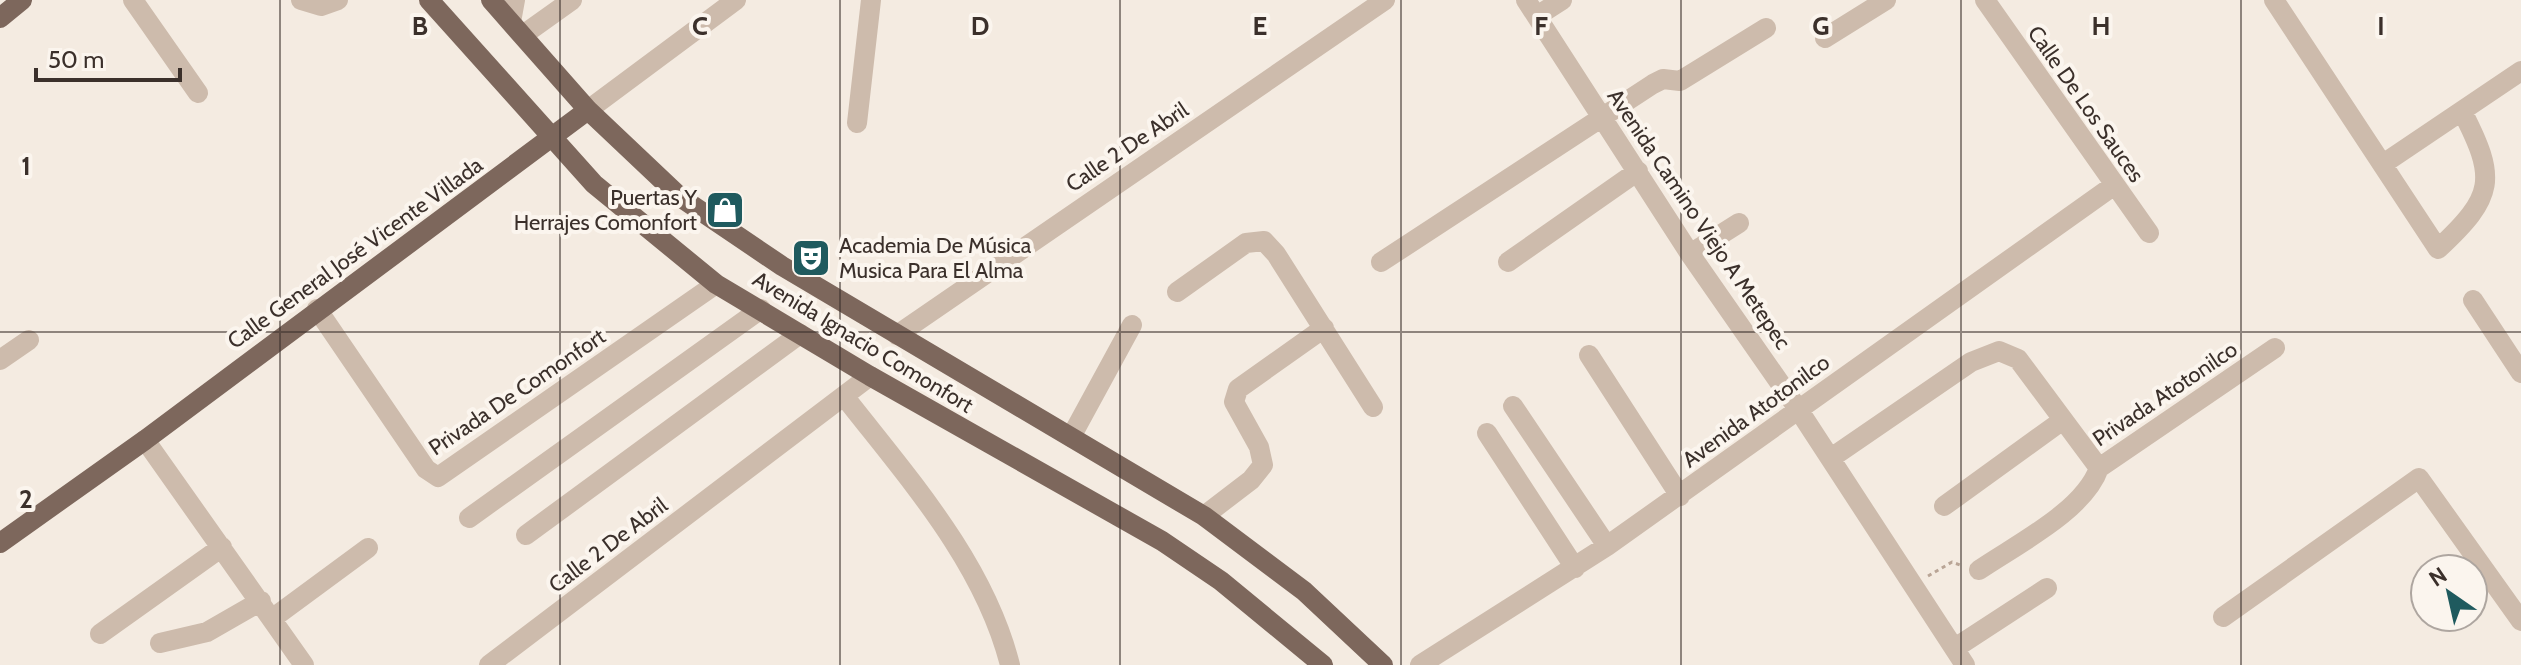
<svg xmlns="http://www.w3.org/2000/svg" width="2521" height="665" font-family="Cabin,sans-serif">
  <style>
    .lines { fill: none; stroke-linecap: round; stroke-linejoin: round }
    .path { stroke: #b9a596; stroke-width: 3; stroke-dasharray: 4 4; stroke-linecap: butt }
    .minor { stroke: #cdbbac; stroke-width: 20 }
    .major { stroke: #7d675c; stroke-width: 20 }
    .grid { fill: none; stroke: #3b302b; stroke-width: 2; stroke-opacity: 0.55 }
    .labels { text-anchor: middle; dominant-baseline: central; stroke-width: 8; stroke-linejoin: round; paint-order: stroke }
    .street-label { font-size: 22px; fill: #3b302b; stroke: #fbf5ee }
    .poi-label { font-size: 22px; fill: #3b302b; stroke: #fbf5ee; text-anchor: end }
    .grid-label { font-size: 26px; text-anchor: middle; font-weight: bold; fill: #3b302b; stroke: #fbf5ee; stroke-width: 8; stroke-linejoin: round; paint-order: stroke }
  </style>
  <rect width="100%" height="100%" fill="#f4ebe1"/>
  <g class="lines">
    <path class="path" d="M1928,576L1952,562L1960,565"/>
    <path class="minor" d="M133,0L198,93
      M301,0L321,6L338,0
      M1526,0L1690,254L1798,409L1965,665
      M1985,0L2149,233
      M2274,0L2438,249C2495,196 2497,179 2462,111
      M1537,16L1562,0
      M511,22L515,0
      M523,35L572,0
      M1825,38L1886,0
      M588,110L736,0
      M857,123L871,0
      M2383,164L2521,71
      M1690,254L1739,223
      M1381,262L1653,84L1663,79L1680,81L1766,28
      M1508,262L1638,171
      M1177,292L1246,243L1264,241L1276,254L1373,407
      M2473,300L2521,373
      M317,309L426,469L438,477L716,284
      M897,335L1385,0
      M1589,355L1680,496
      M0,360L29,340
      M844,396C908,478 984,562 1010,665
      M1513,406L1607,546
      M1487,433L1575,568
      M1071,437L1132,325
      M145,440L304,665
      M1831,458L1971,362L1999,351L2018,359L2099,468
      M2099,468L2275,348
      M1944,506L2063,420
      M1204,516L1251,480L1263,465L1259,447L1234,402L1238,389L1324,328
      M469,518L761,309
      M526,535L800,334
      M1979,570C2017,544 2084,511 2099,468
      M2223,617L2419,478L2521,621
      M273,618L368,548
      M100,634L222,547
      M160,643L207,632L261,601
      M1955,648L2047,588
      M489,665L870,376
      M1420,665L1607,546L2113,186"/>
    <path class="major" d="M429,0L594,184L716,284L870,376L1162,541L1221,581L1323,665
      M491,0L588,110L680,197L782,266L1204,516L1304,591L1383,665
      M0,18L22,0
      M0,543L145,440L588,110"/>
  </g>
  <path class="grid" d="M280,0V665M560,0V665M840,0V665M1120,0V665M1401,0V665M1681,0V665M1961,0V665M2241,0V665M0,332H2521"/>
  <defs>
    <symbol id="shop-square" viewBox="-11 -11 22 22"><rect x="-9" y="-9" width="18" height="18" rx="4" fill="#1f5a5e" stroke="#fbf5ee"/><path d="M-5-2.5h2.3a2.7 3.5 0 0 1 5.4 0H5L5.5 6h-11ZM-1.5-2.5h3a1.5 2.3 0 0 0-3 0Z" fill="#fff"/></symbol>
    <symbol id="theatre-square" viewBox="-11 -11 22 22"><rect x="-9" y="-9" width="18" height="18" rx="4" fill="#1f5a5e" stroke="#fbf5ee"/><path d="M-5-5.5Q0-4 5-5.5V0Q5 5 0 6Q-5 5-5 0ZM-3.3-2.5H-1v1.5H-3.3ZM1-2.5H3.3v1.5H1ZM-2.8 1Q0 5.5 2.8 1Z" fill="#fff"/></symbol>
  </defs>
  <g fill-rule="evenodd">
    <use href="#shop-square" x="703" y="188" width="44" height="44"/>
    <use href="#theatre-square" x="789" y="236" width="44" height="44"/>
  </g>
  <g class="labels">
    <g class="street-label">
      <text transform="translate(2086 104) rotate(55)">Calle De Los Sauces</text>
      <text transform="translate(1127 147) rotate(-34)">Calle 2 De Abril</text>
      <text transform="translate(1699 219) rotate(56)">Avenida Camino Viejo A Metepec</text>
      <text transform="translate(355 253) rotate(-36)">Calle General José Vicente Villada</text>
      <text transform="translate(863 342) rotate(31)">Avenida Ignacio Comonfort</text>
      <text transform="translate(517 392) rotate(-34)">Privada De Comonfort</text>
      <text transform="translate(2165 394) rotate(-34)">Privada Atotonilco</text>
      <text transform="translate(1756 411) rotate(-36)">Avenida Atotonilco</text>
      <text transform="translate(608 545) rotate(-37)">Calle 2 De Abril</text>
    </g>
    <g class="poi-label">
      <text x="697" y="197">Puertas Y<tspan x="697" dy="25">Herrajes Comonfort</tspan></text>
      <text x="839" y="245" text-anchor="start">Academia De Música<tspan x="839" dy="25">Musica Para El Alma</tspan></text>
    </g>
  </g>
  <g class="grid-label">
    <text x="420" y="35">B</text>
    <text x="700" y="35">C</text>
    <text x="980" y="35">D</text>
    <text x="1260" y="35">E</text>
    <text x="1541" y="35">F</text>
    <text x="1821" y="35">G</text>
    <text x="2101" y="35">H</text>
    <text x="2381" y="35">I</text>
    <text x="26" y="175">1</text>
    <text x="26" y="508">2</text>
  </g>
  <g transform="translate(2449 593) rotate(326)"><circle r="38" fill="#fbf5ee" stroke="#aea6a0" stroke-width="2"/>
  <path d="M0-6L14 30L0 20L-14 30Z" fill="#1f5a5e"/>
  <text y="-12" font-size="22" font-weight="bold" text-anchor="middle" fill="#3b302b">N</text>
  </g>
  <path d="M36 68v12h144v-12" fill="none" stroke="#3b302b" stroke-width="4"/>
  <text x="48" y="68" font-size="24" fill="#3b302b" stroke="#fbf5ee" stroke-width="6" paint-order="stroke">50 m</text>
</svg>
